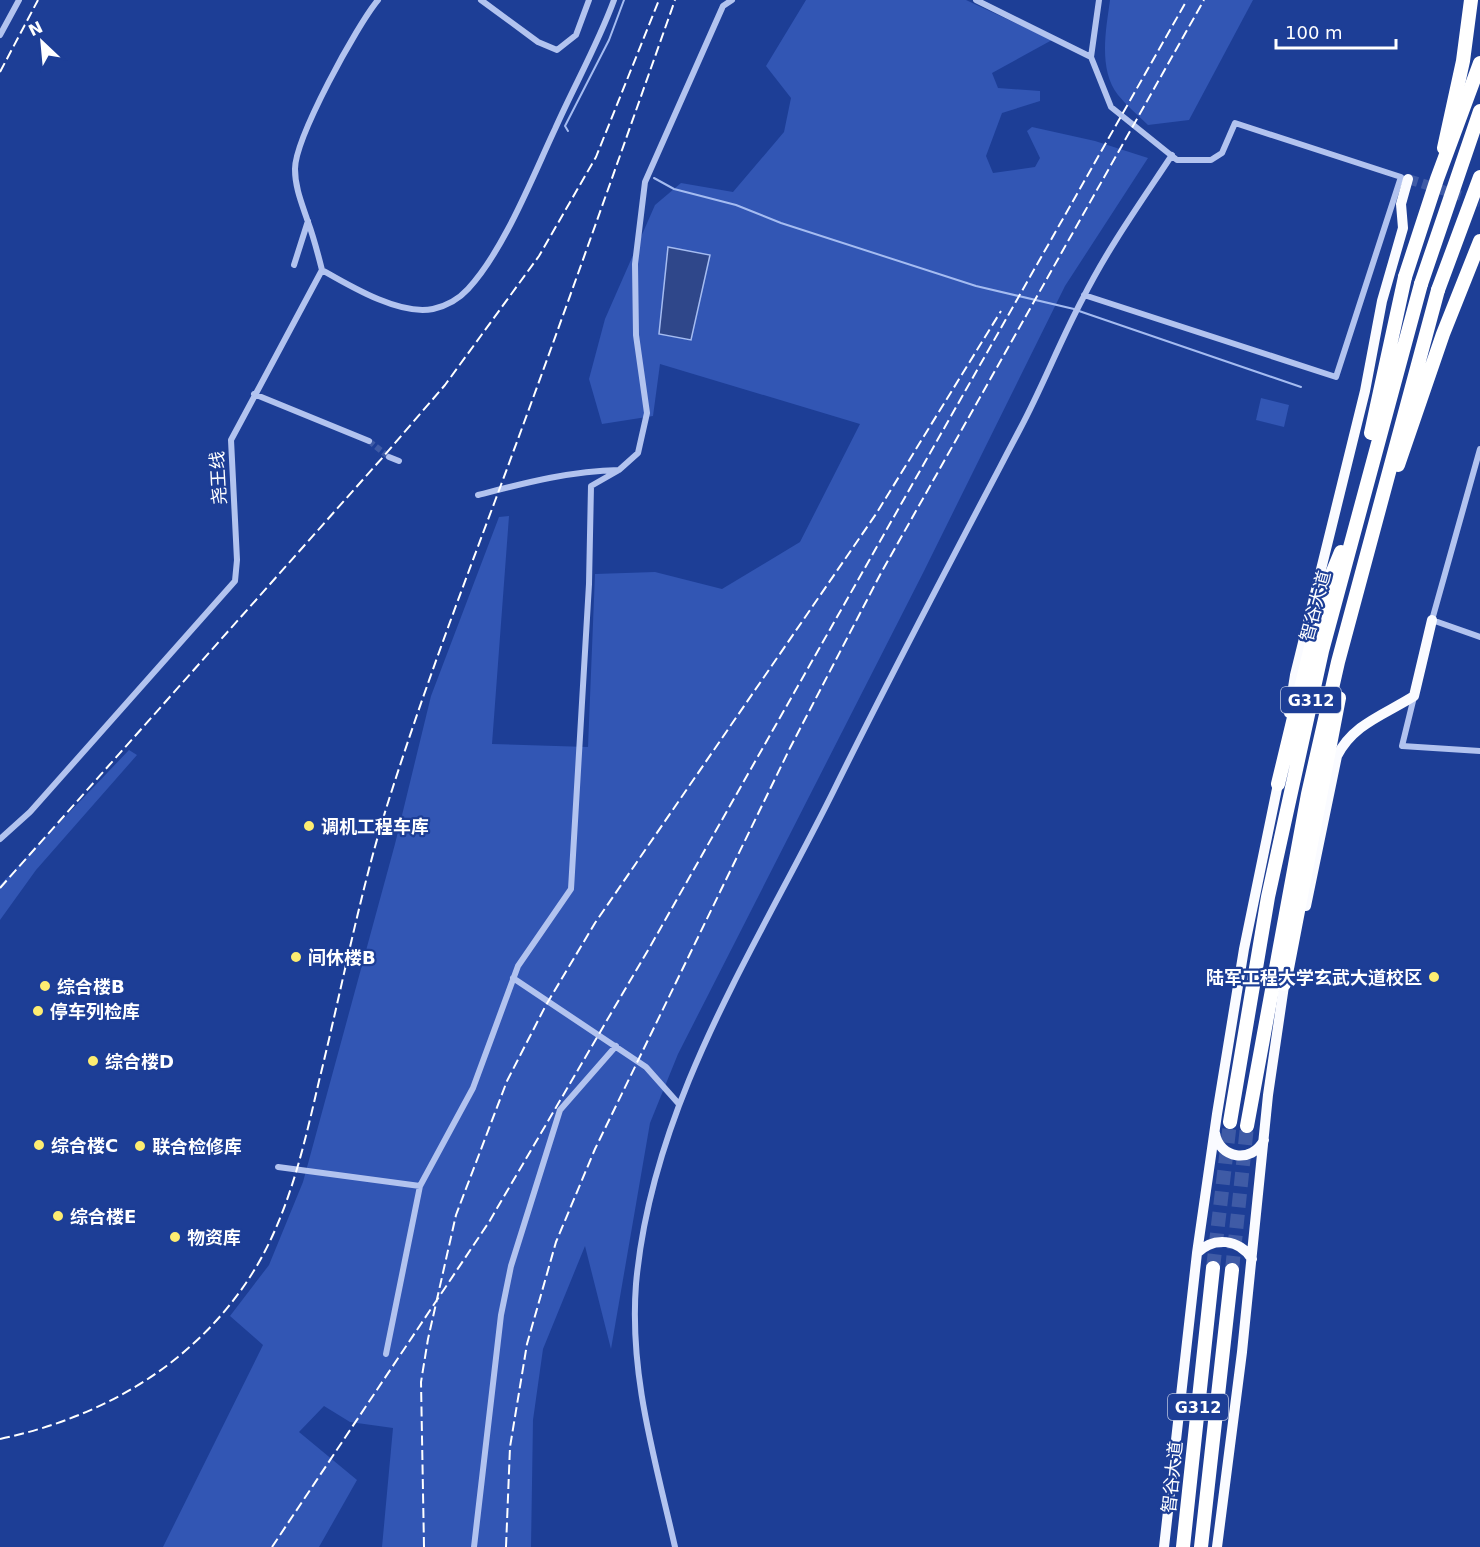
<svg xmlns="http://www.w3.org/2000/svg" width="1480" height="1547" font-family="'DejaVu Sans','Noto Sans SC',sans-serif">
  <style>
    .green { fill: #3256b4 }
    .water { fill: #2f478a; stroke: #a5bcf1; stroke-width: 1.5 }
    .lines { fill: none; stroke-linecap: round; stroke-linejoin: round }
    .stream { stroke: #a5bcf1; stroke-width: 2 }
    .street-tunnel { stroke: #3f5ba6; stroke-width: 6; stroke-dasharray: 6 3; stroke-linecap: butt }
    .secondary-tunnel { stroke: #3f5ba6; stroke-width: 10; stroke-dasharray: 10 5; stroke-linecap: butt }
    .highway-tunnel { stroke: #3f5ba6; stroke-width: 14; stroke-dasharray: 14 7; stroke-linecap: butt }
    .street { stroke: #b2c3ef; stroke-width: 6 }
    .primary { stroke: #fafbff; stroke-width: 10 }
    .highway { stroke: #fff; stroke-width: 14 }
    .rail { stroke: #fff; stroke-width: 2; stroke-dasharray: 10 4.5; stroke-linecap: butt }
    .highway-bridge { stroke: #fff; stroke-width: 14 }
    .poi-dot { fill: #feed71; stroke: #1d3e96; stroke-width: 2 }
    .labels { text-anchor: middle; dominant-baseline: central; stroke-width: 4.5; stroke-linejoin: round; paint-order: stroke }
    .shield { fill: #1d3e96; stroke: #bbc5e0; stroke-width: 1.5 }
    .shield-label { font-size: 16px; font-weight: bold; fill: #fff }
    .street-label { font-size: 18px; fill: #fff; stroke: #1d3e96 }
    .poi-label { font-size: 18px; font-weight: bold; fill: #fff; stroke: #1d3e96; text-anchor: start }
  </style>
  <rect width="100%" height="100%" fill="#1d3e96"/>
  <path class="green" d="M806,0H966L1052,40L992,73L998,88L1040,91V101L1002,113L986,156L993,173L1035,167L1040,158L1027,131L1032,127L1095,141L1148,158L1065,286L923,573L678,1054L650,1123L611,1349L585,1246L543,1349L533,1420L531,1547H382L393,1428L350,1422L324,1406L299,1432L357,1480L319,1547H163L263,1345L230,1316L269,1265L303,1182L395,844L431,696L499,517L509,516L492,744L588,747L595,574L655,572L722,589L800,542L860,424L660,364L653,416L602,424L589,379L605,319L655,205L681,183L733,192L784,132L791,98L766,66Z
    M1110,0H1253L1189,120L1148,125C1138,115 1127,106 1118,95C1098,69 1106,30 1110,0Z
    M1261,398L1289,405L1284,427L1256,420Z
    M129,750L137,755L36,870L0,920V885Z"/>
  <path class="water" d="M668,247L710,255L691,340L659,334Z"/>
  <g class="lines">
    <path class="stream" d="M568,131L565,126L609,40L624,0
      M654,178L674,189L736,205L781,223L976,286L1074,309
      M1079,311L1301,387"/>
    <path class="street-tunnel" d="M369,441L389,457"/>
    <path class="secondary-tunnel" d="M1408,179L1480,202"/>
    <path class="highway-tunnel" d="M1213,1268L1230,1122
      M1232,1270L1247,1126"/>
    <path class="street" d="M481,0L538,42L557,50L576,35L589,0
      M976,0L1091,57
      M0,35L19,0
      M294,265L308,221
      M322,270C350,286 400,316 433,309C446,306 458,300 468,289C504,250 532,178 555,129C574,86 598,44 614,0
      M1084,295L1336,377L1401,177L1235,123L1222,153L1211,160H1177L1111,107L1091,57L1099,0
      M254,394L369,441
      M1480,449L1432,620L1480,637
      M389,457L399,461
      M478,495C525,483 570,471 619,470L638,453L647,413L636,335L635,264L645,182L723,6L732,0
      M1414,697L1402,746L1480,751
      M0,839L30,812L235,581L237,560L231,440L322,270C318,254 314,238 308,222C302,204 295,188 295,169C295,138 357,25 378,0
      M513,978L646,1067L678,1103
      M278,1167L420,1186
      M386,1354L420,1186L473,1088L518,966L571,889L589,584L591,486L619,470
      M474,1547L501,1315L511,1266L560,1110L616,1046
      M675,1547C655,1459 629,1375 636,1284C652,1103 756,948 834,790C894,668 957,549 1020,429C1043,386 1060,341 1083,298C1108,248 1141,202 1172,155"/>
    <path class="primary" d="M1289,713L1295,675L1365,391L1382,301L1403,228L1401,204L1408,179
      M1306,906L1337,756C1353,724 1384,715 1414,696L1432,620
      M1215,1133C1219,1159 1252,1164 1264,1140
      M1197,1253C1214,1236 1239,1239 1252,1259
      M1164,1547L1197,1253L1217,1114L1244,949L1279,779
      M1217,1547L1242,1352L1268,1095L1285,979"/>
    <path class="highway" d="M1444,148L1463,61L1471,0
      M1371,433L1405,277
      M1398,465L1443,334L1480,241
      M1278,784L1324,593L1341,552
      M1284,984L1339,698
      M1230,1122L1268,897L1322,651L1421,284
      M1247,1126L1308,794L1338,662L1438,290
      M1183,1547L1213,1268
      M1201,1547L1232,1270"/>
    <path class="rail" d="M0,72L38,0
      M0,888L383,457L445,385L539,256L596,157L659,0
      M0,1439C99,1418 188,1368 246,1283C287,1223 303,1150 319,1081C343,984 361,885 392,790C423,693 459,597 495,501C557,335 616,167 675,0
      M272,1547L489,1222L651,945L1187,0
      M424,1547L421,1382L428,1339L456,1215L507,1081L546,1005L595,923L876,514L1001,311
      M506,1547L510,1447L527,1344L556,1242L595,1149L790,748L881,573L1204,0"/>
    <path class="highway-bridge" d="M1405,277L1437,179L1480,63
      M1421,284L1480,111
      M1438,290L1480,177"/>
  </g>
  <g class="poi-dot">
    <circle cx="309" cy="826" r="6"/>
    <circle cx="296" cy="957" r="6"/>
    <circle cx="1434" cy="977" r="6"/>
    <circle cx="45" cy="986" r="6"/>
    <circle cx="38" cy="1011" r="6"/>
    <circle cx="93" cy="1061" r="6"/>
    <circle cx="39" cy="1145" r="6"/>
    <circle cx="140" cy="1146" r="6"/>
    <circle cx="58" cy="1216" r="6"/>
    <circle cx="175" cy="1237" r="6"/>
  </g>
  <g class="labels">
    <g class="shield">
      <rect x="1281" y="687" width="60" height="26" rx="4.5"/>
      <rect x="1168" y="1394" width="60" height="26" rx="4.5"/>
    </g>
    <g class="shield-label">
      <text x="1311" y="700">G312</text>
      <text x="1198" y="1407">G312</text>
    </g>
    <g class="street-label">
      <text transform="translate(218 478) rotate(-93)">尧王线</text>
      <text transform="translate(1315 606) rotate(-75)">智谷大道</text>
      <text transform="translate(1172 1477) rotate(-84)">智谷大道</text>
    </g>
    <g class="poi-label">
      <text x="321" y="826">调机工程车库</text>
      <text x="308" y="957">间休楼B</text>
      <text x="1422" y="977" text-anchor="end">陆军工程大学玄武大道校区</text>
      <text x="57" y="986">综合楼B</text>
      <text x="50" y="1011">停车列检库</text>
      <text x="105" y="1061">综合楼D</text>
      <text x="51" y="1145">综合楼C</text>
      <text x="152" y="1146">联合检修库</text>
      <text x="70" y="1216">综合楼E</text>
      <text x="187" y="1237">物资库</text>
    </g>
  </g>
  <g transform="translate(42 42) rotate(334)" stroke="#1d3e96" stroke-width="4.5" paint-order="stroke">
  <path d="M0-4.5L10 22L0 15L-10 22Z" fill="#ffffff"/>
  <text y="-9" font-size="16" font-weight="bold" text-anchor="middle" fill="#ffffff">N</text>
  </g>
  <path d="M1276 39v9h120v-9" fill="none" stroke="#ffffff" stroke-width="3"/>
  <text x="1285" y="39" font-size="18" fill="#ffffff" stroke="#1d3e96" stroke-width="4.5" paint-order="stroke">100 m</text>
</svg>
